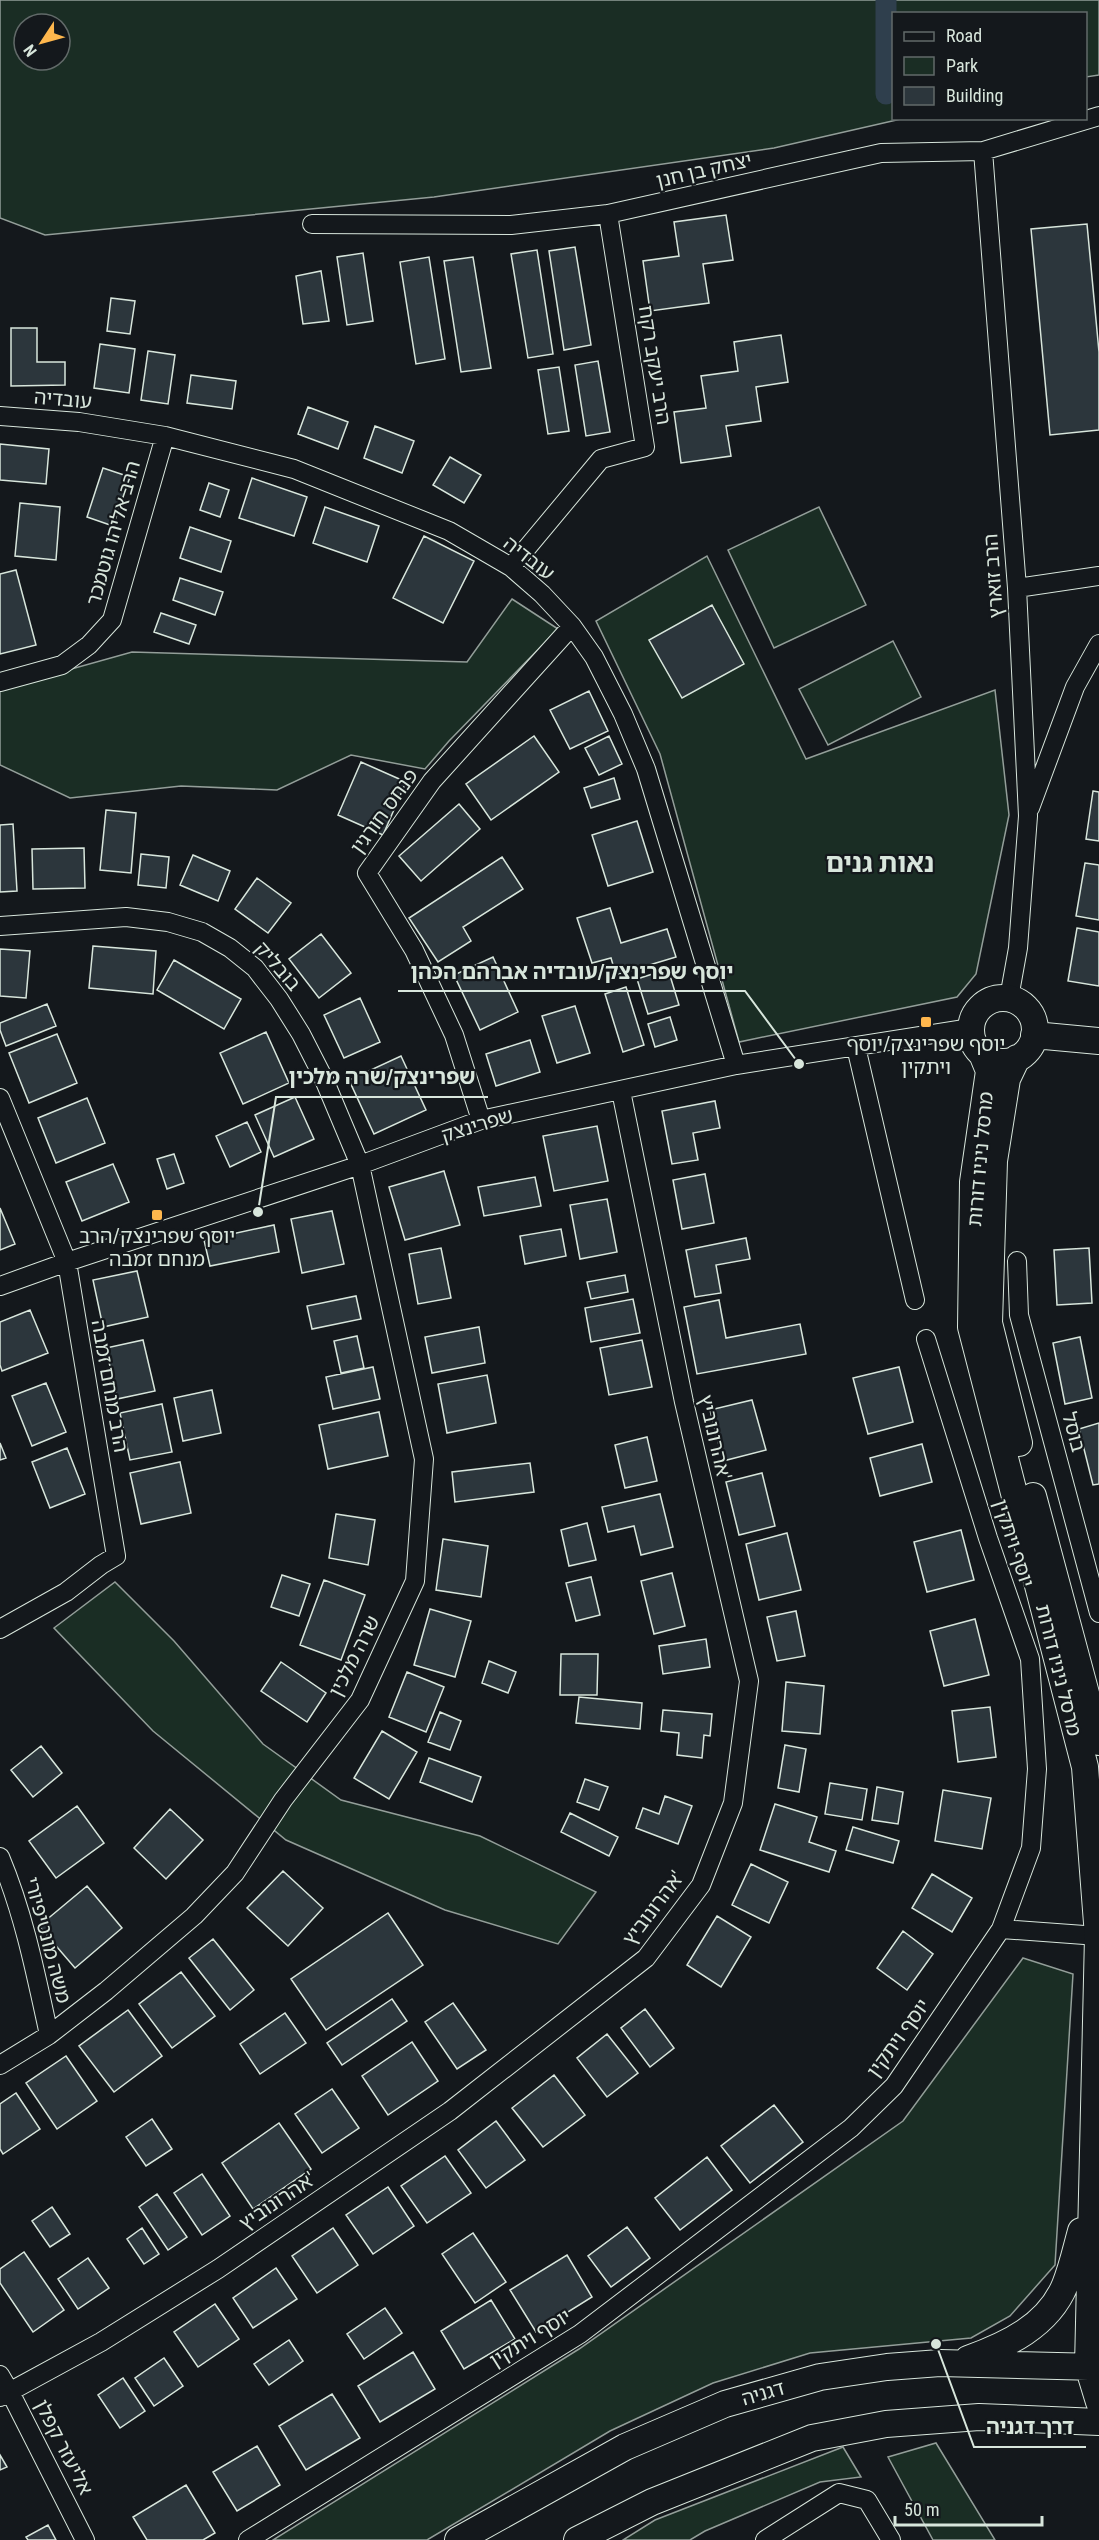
<svg xmlns="http://www.w3.org/2000/svg" width="1099" height="2540" font-family="'Roboto Condensed','Noto Sans Hebrew',sans-serif">
  <style>
    .green { fill: #1a2d24; stroke: #939e99; stroke-width: 1.5; fill-rule: evenodd }
    .lines { fill: none; stroke-linecap: round; stroke-linejoin: round }
    .canal { stroke: #2f3f4d; stroke-width: 21 }
    .building { fill: #2c363c; stroke: #d8e6dc; stroke-width: 1.5 }
    .street-casing { stroke: #d8e6dc; stroke-width: 20 }
    .secondary-casing { stroke: #d8e6dc; stroke-width: 28 }
    .street { stroke: #14181c; stroke-width: 18 }
    .secondary { stroke: #14181c; stroke-width: 26 }
    .poi-dot { fill: #ffb74d; stroke: #14181c; stroke-width: 2 }
    .labels { text-anchor: middle; dominant-baseline: central; stroke-width: 4.5; stroke-linejoin: round; paint-order: stroke }
    .street-label { font-size: 20px; fill: #d8e6dc; stroke: #14181c }
    .poi-label { font-size: 20px; fill: #d8e6dc; stroke: #14181c }
    .district-label { font-size: 26px; font-weight: bold; fill: #d8e6dc; stroke: #14181c }
    .leader { fill: none; stroke: #d8e6dc; stroke-width: 2 }
    .callout-dot { fill: #d8e6dc; stroke: #14181c; stroke-width: 2 }
    .callout-label { font-size: 21px; text-anchor: middle; font-weight: bold; fill: #d8e6dc; stroke: #14181c; stroke-width: 4.5; stroke-linejoin: round; paint-order: stroke }
  </style>
  <rect width="100%" height="100%" fill="#14181c"/>
  <path class="green" d="M0,0H1099V75L1086,77V14H894V118L901,119L774,148L434,197L45,235L0,218ZM24,24H60V60H24Z
    M819,507L866,605L774,648L728,550Z
    M707,556L806,759L995,690L1009,815L976,974L957,997L739,1042L660,754L596,621Z
    M512,599L558,629L449,741L425,769L351,755L277,790L181,786L70,798L0,765V689L132,652L467,662Z
    M893,641L921,697L828,745L799,689Z
    M115,1582L174,1641L263,1744L341,1800L480,1836L596,1892L558,1944L445,1910L286,1840L153,1731L54,1628Z
    M1023,1958L1073,1974L1055,2265L1010,2316L971,2338L810,2353L713,2383L610,2431L427,2540H273L579,2349L903,2121Z
    M936,2443L995,2540H933L888,2457Z
    M843,2447L861,2477L820,2482L705,2531L690,2540H623L655,2520Z"/>
  <g class="lines">
    <path class="canal" d="M886,94V0"/>
  </g>
  <path class="building" d="M726,215L733,260L703,264L709,303L650,311L643,261L679,256L674,222Z
    M1087,224L1099,352V430L1050,435L1031,229Z
    M575,247L591,345L564,350L549,251Z
    M537,250L553,354L528,358L511,254Z
    M363,253L373,321L347,325L337,257Z
    M429,257L445,359L416,364L400,262Z
    M473,257L491,368L461,372L444,261Z
    M321,271L329,321L303,324L296,276Z
    M111,298L135,301L130,334L107,331Z
    M11,328H37V362H65V385L11,386Z
    M781,335L788,382L756,387L761,421L726,426L731,456L681,463L674,412L706,408L701,376L738,371L734,342Z
    M100,344L135,349L129,393L94,388Z
    M148,351L175,355L168,404L141,400Z
    M598,361L610,432L586,436L575,365Z
    M559,367L569,431L548,434L538,370Z
    M191,375L236,381L232,409L187,403Z
    M308,407L348,422L338,449L298,434Z
    M375,426L414,441L402,473L364,458Z
    M0,444L49,449L46,484L0,480Z
    M450,457L481,475L464,503L433,485Z
    M103,468L130,477L113,526L87,517Z
    M252,478L307,497L294,536L239,518Z
    M209,483L229,490L220,517L200,510Z
    M20,503L60,507L56,560L15,556Z
    M325,507L379,526L367,562L313,543Z
    M190,527L231,541L221,572L180,558Z
    M424,536L474,561L443,623L393,598Z
    M16,570L36,645L0,654V574Z
    M180,578L223,592L215,615L173,600Z
    M712,605L744,664L682,698L649,640Z
    M161,613L196,625L189,644L154,632Z
    M589,691L608,731L570,749L550,710Z
    M534,736L559,772L491,820L466,784Z
    M609,736L622,764L599,775L585,748Z
    M361,762L406,782L383,835L338,815Z
    M614,778L620,799L591,808L584,788Z
    M1093,791L1099,792V841L1086,839Z
    M459,804L480,829L421,881L399,856Z
    M106,810L136,813L131,873L100,870Z
    M637,821L653,872L608,886L592,835Z
    M13,824L17,891L0,892V825Z
    M84,848L85,888L33,889L32,849Z
    M141,854L169,857L166,888L138,885Z
    M193,855L230,871L218,901L180,885Z
    M502,857L523,889L463,927L471,941L438,962L409,918Z
    M1085,863L1099,865V920L1076,916Z
    M257,878L291,903L268,933L235,909Z
    M610,908L621,943L667,929L676,957L616,975L611,958L592,963L577,918Z
    M1077,928L1099,932V986L1068,981Z
    M321,934L351,973L319,998L289,959Z
    M93,946L156,951L153,994L89,988Z
    M0,949L30,951L26,998L0,996Z
    M493,957L518,1012L480,1030L454,975Z
    M174,960L241,999L224,1029L157,990Z
    M668,969L679,1005L648,1014L637,979Z
    M626,987L644,1045L623,1052L605,994Z
    M360,998L380,1042L344,1058L324,1015Z
    M47,1004L56,1026L6,1046L0,1030V1023Z
    M575,1006L590,1053L557,1063L542,1016Z
    M670,1017L677,1040L655,1047L648,1024Z
    M266,1032L289,1083L243,1104L220,1053Z
    M57,1034L77,1083L29,1103L9,1053Z
    M530,1040L540,1072L496,1086L486,1054Z
    M401,1056L426,1110L374,1134L349,1080Z
    M295,1097L314,1139L274,1157L255,1115Z
    M87,1098L105,1143L56,1163L38,1118Z
    M715,1101L720,1128L693,1133L698,1160L672,1164L662,1111Z
    M247,1122L261,1152L230,1167L216,1136Z
    M597,1126L608,1181L554,1191L543,1136Z
    M174,1154L184,1183L167,1189L157,1159Z
    M113,1164L129,1202L82,1221L66,1182Z
    M444,1171L460,1225L405,1240L389,1187Z
    M705,1174L714,1223L682,1229L673,1180Z
    M535,1177L541,1206L484,1216L478,1187Z
    M607,1199L617,1252L580,1259L570,1205Z
    M0,1208L15,1244L0,1250Z
    M332,1211L344,1264L302,1273L291,1219Z
    M274,1225L279,1252L210,1266L204,1240Z
    M561,1229L566,1256L525,1264L520,1236Z
    M746,1238L750,1259L716,1265L721,1293L695,1297L686,1250Z
    M441,1248L451,1298L418,1304L409,1254Z
    M1089,1248L1092,1303L1057,1305L1054,1250Z
    M137,1271L148,1317L103,1327L93,1280Z
    M625,1275L628,1292L591,1299L587,1282Z
    M356,1296L361,1319L312,1329L307,1306Z
    M633,1299L640,1333L591,1342L585,1308Z
    M719,1300L726,1338L800,1324L806,1354L697,1374L684,1307Z
    M30,1310L48,1353L2,1371L0,1365V1322Z
    M479,1327L485,1363L432,1373L425,1337Z
    M357,1336L364,1368L341,1373L334,1341Z
    M1080,1337L1092,1398L1065,1404L1053,1343Z
    M143,1340L155,1391L117,1399L106,1348Z
    M642,1340L652,1387L609,1395L600,1348Z
    M373,1367L380,1399L333,1409L326,1377Z
    M899,1367L913,1422L868,1434L853,1378Z
    M487,1375L496,1423L447,1433L438,1384Z
    M46,1383L66,1432L32,1446L12,1396Z
    M212,1390L221,1433L183,1441L174,1398Z
    M752,1400L766,1450L723,1461L710,1410Z
    M162,1404L172,1452L130,1460L120,1413Z
    M379,1412L388,1456L328,1469L319,1425Z
    M1099,1423V1484L1093,1485L1079,1429Z
    M647,1437L657,1481L625,1488L615,1445Z
    M0,1443L6,1458L0,1460Z
    M922,1444L932,1482L880,1496L870,1458Z
    M67,1448L85,1494L50,1508L32,1462Z
    M180,1462L191,1513L141,1524L130,1473Z
    M530,1463L534,1492L455,1502L452,1472Z
    M762,1473L775,1526L739,1535L726,1482Z
    M660,1494L673,1547L641,1555L634,1526L608,1532L602,1507Z
    M336,1514L375,1520L368,1565L329,1558Z
    M587,1523L596,1560L569,1566L561,1530Z
    M961,1530L974,1580L927,1592L914,1542Z
    M787,1533L801,1590L759,1600L746,1544Z
    M443,1539L488,1546L481,1597L436,1590Z
    M672,1573L685,1626L654,1634L641,1581Z
    M282,1575L310,1584L299,1616L271,1607Z
    M591,1577L600,1615L576,1621L566,1583Z
    M324,1580L365,1595L341,1660L300,1645Z
    M430,1609L471,1621L455,1677L414,1665Z
    M796,1611L805,1656L777,1661L767,1617Z
    M975,1619L989,1675L944,1686L930,1631Z
    M706,1639L710,1667L663,1674L659,1646Z
    M561,1654H598L597,1695H560Z
    M489,1661L516,1672L508,1693L482,1683Z
    M281,1662L326,1693L307,1722L261,1691Z
    M407,1672L444,1687L426,1732L389,1717Z
    M786,1682L824,1686L820,1734L782,1731Z
    M579,1697L642,1703L640,1729L576,1723Z
    M990,1707L996,1757L958,1762L952,1711Z
    M663,1710L712,1714L710,1736L704,1735L702,1758L677,1755L679,1733L661,1731Z
    M440,1712L461,1721L450,1750L428,1742Z
    M382,1731L417,1752L389,1799L354,1778Z
    M785,1745L806,1749L799,1792L778,1788Z
    M41,1746L62,1773L33,1797L11,1770Z
    M429,1758L481,1777L472,1802L420,1782Z
    M585,1779L608,1787L599,1810L577,1802Z
    M830,1783L867,1789L862,1820L825,1814Z
    M877,1787L903,1792L898,1824L872,1820Z
    M943,1790L991,1798L982,1849L935,1841Z
    M665,1796L692,1806L678,1844L636,1828L643,1808L659,1814Z
    M775,1804L817,1817L809,1842L836,1851L829,1872L760,1850Z
    M77,1806L104,1843L56,1878L29,1841Z
    M170,1809L203,1840L166,1879L134,1848Z
    M570,1813L618,1837L609,1856L561,1832Z
    M853,1827L899,1841L893,1863L846,1850Z
    M751,1864L788,1882L769,1923L732,1905Z
    M283,1871L323,1908L288,1946L247,1908Z
    M932,1874L972,1898L952,1932L912,1908Z
    M87,1886L122,1928L75,1968L39,1926Z
    M388,1913L423,1965L326,2030L291,1979Z
    M717,1916L751,1937L721,1987L687,1965Z
    M903,1931L933,1954L907,1990L877,1968Z
    M213,1939L254,1990L230,2010L189,1958Z
    M181,1972L215,2016L172,2048L139,2004Z
    M392,1999L407,2021L342,2065L327,2043Z
    M453,2003L486,2050L457,2069L425,2022Z
    M645,2009L674,2048L650,2067L621,2028Z
    M128,2010L162,2056L114,2092L79,2046Z
    M285,2013L306,2043L260,2074L240,2044Z
    M607,2034L638,2073L607,2097L577,2058Z
    M412,2042L438,2081L388,2115L362,2076Z
    M66,2056L97,2101L57,2129L26,2083Z
    M554,2075L585,2115L543,2147L512,2108Z
    M332,2089L359,2128L322,2153L295,2114Z
    M16,2093L40,2129L3,2154L0,2149V2104Z
    M774,2105L803,2142L750,2183L721,2146Z
    M152,2119L172,2149L146,2166L126,2137Z
    M496,2121L525,2160L486,2188L458,2150Z
    M279,2123L311,2169L253,2209L222,2163Z
    M445,2156L471,2193L427,2223L401,2186Z
    M707,2157L732,2190L680,2230L655,2198Z
    M202,2174L230,2216L202,2235L174,2193Z
    M388,2187L414,2226L373,2254L346,2215Z
    M157,2194L187,2237L168,2250L139,2207Z
    M52,2207L70,2234L50,2247L32,2221Z
    M627,2227L650,2258L611,2287L588,2256Z
    M142,2228L159,2254L144,2264L127,2239Z
    M333,2228L358,2265L317,2293L292,2256Z
    M473,2233L506,2282L475,2303L442,2254Z
    M24,2252L64,2310L33,2332L0,2283V2269Z
    M567,2255L592,2297L536,2332L510,2290Z
    M88,2258L109,2288L78,2309L58,2279Z
    M276,2268L297,2299L253,2328L233,2298Z
    M491,2300L515,2339L464,2369L441,2331Z
    M215,2304L239,2339L198,2367L174,2332Z
    M385,2308L402,2333L364,2359L347,2334Z
    M289,2340L303,2361L269,2385L254,2364Z
    M413,2352L435,2389L380,2422L358,2386Z
    M164,2358L183,2386L154,2406L135,2378Z
    M123,2378L145,2411L120,2428L98,2395Z
    M332,2394L360,2438L306,2470L279,2426Z
    M257,2446L280,2485L237,2511L213,2472Z
    M0,2455L7,2467L0,2470Z
    M186,2485L215,2533L203,2540H147L133,2517Z
    M48,2525L56,2540H28L26,2537Z"/>
  <g class="lines">
    <defs>
      <path id="street" d="M983,151L1017,588L1028,816L1018,948L1009,998
        M312,224L511,225L608,214L881,153L983,151L1099,116
        M0,416L79,422L165,436L294,469L449,531L511,567L542,594L572,626L594,657L623,714L646,769L736,1065
        M511,567L601,459L645,447L608,214
        M1017,588L1099,576
        M0,682L62,665L89,645L112,620L165,436
        M1030,808L1075,687L1099,644
        M0,926L126,917L168,922L202,932L230,948L255,968L279,999L301,1034L323,1077L360,1165L424,1459L415,1581L360,1700L283,1800L235,1873L194,1916L106,1991L49,2035L0,2065
        M856,1047L915,1300
        M0,1098L67,1262L116,1556L101,1565L66,1592L0,1629
        M481,1120L454,1035L414,950L367,873L432,781L572,626
        M1017,1261L1019,1315L1099,1613
        M0,1286L67,1262L360,1165L481,1120L736,1065L971,1028
        M0,1857C24,1914 36,1975 49,2035
        M1001,1929L1098,1936
        M0,2375L10,2392L85,2540
        M0,2397L101,2342L218,2269L450,2111L646,1958L701,1885L733,1803L749,1681L684,1402L621,1091
        M248,2540L580,2334L851,2128L894,2086L1001,1929L1031,1848L1037,1769L1030,1659L988,1538L926,1339
        M765,2540L839,2493L867,2500L891,2540"/>
      <path id="secondary" d="M971 1030a32 32 0 1 1 64 0a32 32 0 1 1-64 0Z
        M1034,1035L1099,1041
        M982,1054L989,1071L973,1182L971,1327L1085,1767L1098,1936L1088,2366L1099,2402
        M1017,1058L1007,1079L994,1161L989,1323L1019,1443
        M1033,1496L1099,1742
        M968,2359C1007,2345 1048,2326 1065,2285C1072,2268 1076,2249 1081,2231
        M458,2540L625,2447L725,2404L820,2377L887,2367L940,2363L1099,2367
        M577,2540L652,2502L812,2438L886,2424L979,2417L1099,2422"/>
    </defs>
    <use href="#street" class="street-casing"/>
    <use href="#secondary" class="secondary-casing"/>
    <use href="#street" class="street"/>
    <use href="#secondary" class="secondary"/>
  </g>
  <g class="poi-dot">
    <rect x="920" y="1016" width="12" height="12" rx="3"/>
    <rect x="151" y="1209" width="12" height="12" rx="3"/>
  </g>
  <g class="labels">
    <g class="street-label">
      <text transform="translate(704 170) rotate(-13)">יצחק בן חנן</text>
      <text transform="translate(655 365) rotate(81)">הרב יעקב רקח</text>
      <text transform="translate(63 399) rotate(5)">עובדיה</text>
      <text transform="translate(113 533) rotate(-74)">הרב אליהו גוטמכר</text>
      <text transform="translate(529 558) rotate(38)">עובדיה</text>
      <text transform="translate(993 576) rotate(-94)">הרב זוארץ</text>
      <text transform="translate(384 811) rotate(-54)">פנחס חורגין</text>
      <text transform="translate(278 966) rotate(49)">בובליק</text>
      <text transform="translate(477 1125) rotate(-17)">שפרינצק</text>
      <text transform="translate(980 1159) rotate(-85)">מרסל ניניו דורות</text>
      <text transform="translate(110 1386) rotate(80)">הרב מנחם זמבה</text>
      <text transform="translate(1074 1432) rotate(75)">בוסל</text>
      <text transform="translate(715 1437) rotate(77)">אהרונוביץ'</text>
      <text transform="translate(1014 1543) rotate(72)">יוסף ויתקין</text>
      <text transform="translate(354 1656) rotate(-63)">שרה מלכין</text>
      <text transform="translate(1059 1670) rotate(76)">מרסל ניניו דורות</text>
      <text transform="translate(653 1908) rotate(-53)">אהרונוביץ'</text>
      <text transform="translate(48 1940) rotate(75)">משה מונטיפיורי</text>
      <text transform="translate(898 2038) rotate(-54)">יוסף ויתקין</text>
      <text transform="translate(277 2201) rotate(-34)">אהרונוביץ'</text>
      <text transform="translate(530 2338) rotate(-32)">יוסף ויתקין</text>
      <text transform="translate(763 2393) rotate(-16)">דגניה</text>
      <text transform="translate(64 2447) rotate(63)">אליעזר קפלן</text>
    </g>
    <g class="poi-label">
      <text x="926" y="1044">יוסף שפרינצק/יוסף<tspan x="926" dy="23">ויתקין</tspan></text>
      <text x="157" y="1236">יוסף שפרינצק/הרב<tspan x="157" dy="23">מנחם זמבה</tspan></text>
    </g>
    <g class="district-label">
      <text x="880" y="863">נאות גנים</text>
    </g>
  </g>
  <path class="leader" d="M799 1064L745 991H398M258 1212L276 1097H488M936 2344L974 2447H1086"/>
  <g class="callout-dot">
    <circle cx="799" cy="1064" r="6"/>
    <circle cx="258" cy="1212" r="6"/>
    <circle cx="936" cy="2344" r="6"/>
  </g>
  <g class="callout-label">
    <text x="572" y="979">יוסף שפרינצק/עובדיה אברהם הכהן</text>
    <text x="382" y="1084">שפרינצק/שרה מלכין</text>
    <text x="1030" y="2434">דרך דגניה</text>
  </g>
  <rect x="892" y="12" width="195" height="108" fill="#14181c" stroke="#626a69" stroke-width="1.5"/>
  <rect x="904" y="32" width="30" height="9" fill="#14181c" stroke="#626a69" stroke-width="1.5"/>
  <text x="946" y="42" font-size="18" fill="#d8e6dc">Road</text>
  <rect x="904" y="57" width="30" height="18" fill="#1a2d24" stroke="#626a69" stroke-width="1.5"/>
  <text x="946" y="72" font-size="18" fill="#d8e6dc">Park</text>
  <rect x="904" y="87" width="30" height="18" fill="#2c363c" stroke="#626a69" stroke-width="1.5"/>
  <text x="946" y="102" font-size="18" fill="#d8e6dc">Building</text>
  <g transform="translate(42 42) rotate(234)"><circle r="28" fill="#14181c" stroke="#626a69" stroke-width="1.5"/>
  <path d="M0-4.5L10 22L0 15L-10 22Z" fill="#ffb74d"/>
  <text y="-9" font-size="16" font-weight="bold" text-anchor="middle" fill="#d8e6dc">N</text>
  </g>
  <path d="M895 2516v9h147v-9" fill="none" stroke="#d8e6dc" stroke-width="3"/>
  <text x="904" y="2516" font-size="18" fill="#d8e6dc" stroke="#14181c" stroke-width="4.5" paint-order="stroke">50 m</text>
</svg>
